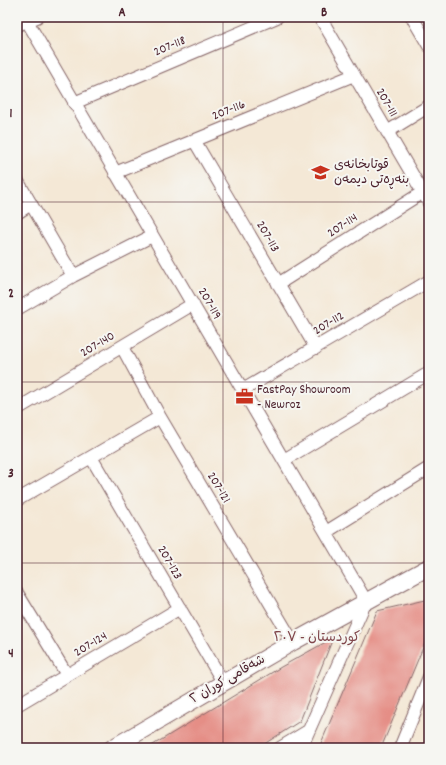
<svg xmlns="http://www.w3.org/2000/svg" width="446" height="765" font-family="Dekko,'Playpen Sans Arabic',sans-serif">
  <style>
    .building { fill: #e58e86 }
    .lines { fill: none; stroke-linecap: round; stroke-linejoin: round }
    .street-casing { stroke: #866567; stroke-width: 14 }
    .secondary-casing { stroke: #866567; stroke-width: 18 }
    .street { stroke: #fff; stroke-width: 12 }
    .secondary { stroke: #fff; stroke-width: 16 }
    .grid { fill: none; stroke: #4a1f2b; stroke-width: 1; stroke-opacity: 0.55 }
    .labels { text-anchor: middle; dominant-baseline: central; stroke-width: 4; stroke-linejoin: round; paint-order: stroke }
    .street-label { font-size: 13px; fill: #4a1f2b; stroke: #f6f6f2 }
    .poi-label { font-size: 13px; fill: #4a1f2b; stroke: #f6f6f2; text-anchor: start }
    .neighbourhood-label { font-size: 14px; fill: #80464b; stroke: #f6f6f2 }
    .neatline { fill: none; stroke: #4a1f2b; stroke-width: 1.5 }
    .grid-label { font-size: 13px; text-anchor: middle; font-weight: bold; fill: #4a1f2b }
  </style>
  <rect width="100%" height="100%" fill="#f6f6f2"/>
  <filter id="ink" filterUnits="userSpaceOnUse"><feTurbulence type="fractalNoise" baseFrequency=".025" numOctaves="2"/><feDisplacementMap in="SourceGraphic" scale="8" xChannelSelector="R" yChannelSelector="G"/><feConvolveMatrix kernelMatrix="1 2 1 2 8 2 1 2 1" color-interpolation-filters="sRGB"/></filter>
  <filter id="wash" filterUnits="userSpaceOnUse"><feTurbulence type="fractalNoise" baseFrequency=".012" numOctaves="4" result="noise"/><feDisplacementMap in="SourceGraphic" scale="16" xChannelSelector="R" yChannelSelector="G"/><feGaussianBlur stdDeviation="0.9" result="paint"/><feColorMatrix in="noise" values="0 0 0 0 0 0 0 0 0 0 0 0 0 0 0 0 0 1.4 0 .05"/><feComposite in="paint" operator="in"/></filter>
  <g filter="url(#wash)">
    <rect width="100%" height="100%" fill="#f4e8d6"/>
    <g id="blocks">
      <path class="building" d="M429,599V633L381,748H319L377,611Z
        M333,638L300,721L258,748H148L281,667Z"/>
    </g>
  </g>
  <g filter="url(#ink)">
    <use href="#blocks" fill-opacity="0" stroke="#866567" stroke-width="1"/>
    <g class="lines">
      <defs>
        <path id="street" d="M320,17L429,203
          M412,17L429,46
          M27,21L366,601L301,748
          M17,25L37,17
          M74,103L277,17
          M387,132L429,106
          M194,140L316,348
          M115,173L354,75
          M17,180L73,276
          M17,213L31,204
          M278,284L423,192
          M17,309L73,276L152,236
          M122,347L160,417L293,642
          M243,390L429,281
          M17,409L193,304
          M91,457L223,682
          M284,460L429,373
          M17,500L160,417
          M326,532L429,468
          M17,593L67,675
          M17,705L180,608
          M280,748L308,731
          M400,748L429,677"/>
        <path id="secondary" d="M112,748L293,642L429,567"/>
      </defs>
      <use href="#street" class="street-casing"/>
      <use href="#secondary" class="secondary-casing"/>
      <use href="#street" class="street"/>
      <use href="#secondary" class="secondary"/>
    </g>
  </g>
  <path class="grid" d="M223,17V748M17,202H429M17,382H429M17,563H429"/>
  <defs>
    <symbol id="school-bare" viewBox="-9 -9 18 18"><path d="M0-5L7-2L0 1L-7-2ZM-4 1L0 2.5L4 1V4Q0 6-4 4Z" fill="#c8321e" stroke="#f6f6f2" stroke-width="2.5" paint-order="stroke"/></symbol>
    <symbol id="office-bare" viewBox="-9 -9 18 18"><path d="M-6-3h4V-5.5h4V-3h4V5H-6ZM-1-4.5V-3h2v-1.5ZM-6 0V1H6V0Z" fill="#c8321e" stroke="#f6f6f2" stroke-width="2.5" paint-order="stroke"/></symbol>
  </defs>
  <g fill-rule="evenodd">
    <use href="#school-bare" x="308" y="160" width="25" height="25"/>
    <use href="#office-bare" x="232" y="384" width="25" height="25"/>
  </g>
  <g class="labels">
    <g class="street-label">
      <text transform="translate(170 47) rotate(-23)">207-118</text>
      <text transform="translate(386 103) rotate(60)">207-111</text>
      <text transform="translate(229 111) rotate(-22)">207-116</text>
      <text transform="translate(343 226) rotate(-33)">207-114</text>
      <text transform="translate(267 237) rotate(60)">207-113</text>
      <text transform="translate(209 304) rotate(60)">207-119</text>
      <text transform="translate(329 324) rotate(-31)">207-112</text>
      <text transform="translate(98 345) rotate(-31)">207-140</text>
      <text transform="translate(218 488) rotate(59)">207-121</text>
      <text transform="translate(169 563) rotate(60)">207-123</text>
      <text transform="translate(91 645) rotate(-31)">207-124</text>
      <text transform="translate(228 680) rotate(-30)">شەقامی کوران ٢</text>
    </g>
    <g class="poi-label">
      <text x="334" y="165">قوتابخانەی<tspan x="334" dy="15">بنەڕەتی دیمەن</tspan></text>
      <text x="257" y="390">FastPay Showroom<tspan x="257" dy="15">- Newroz</tspan></text>
    </g>
    <g class="neighbourhood-label">
      <text x="317" y="638">کوردستان - ٢٠٧</text>
    </g>
  </g>
  <rect width="446" height="765" fill="none" stroke="#f6f6f2" stroke-width="44"/>
  <rect x="22" y="22" width="402" height="721" class="neatline"/>
  <g class="grid-label">
    <text x="122" y="16">A</text>
    <text x="324" y="16">B</text>
    <text x="11" y="117">1</text>
    <text x="11" y="297">2</text>
    <text x="11" y="477">3</text>
    <text x="11" y="657">4</text>
  </g>
</svg>
